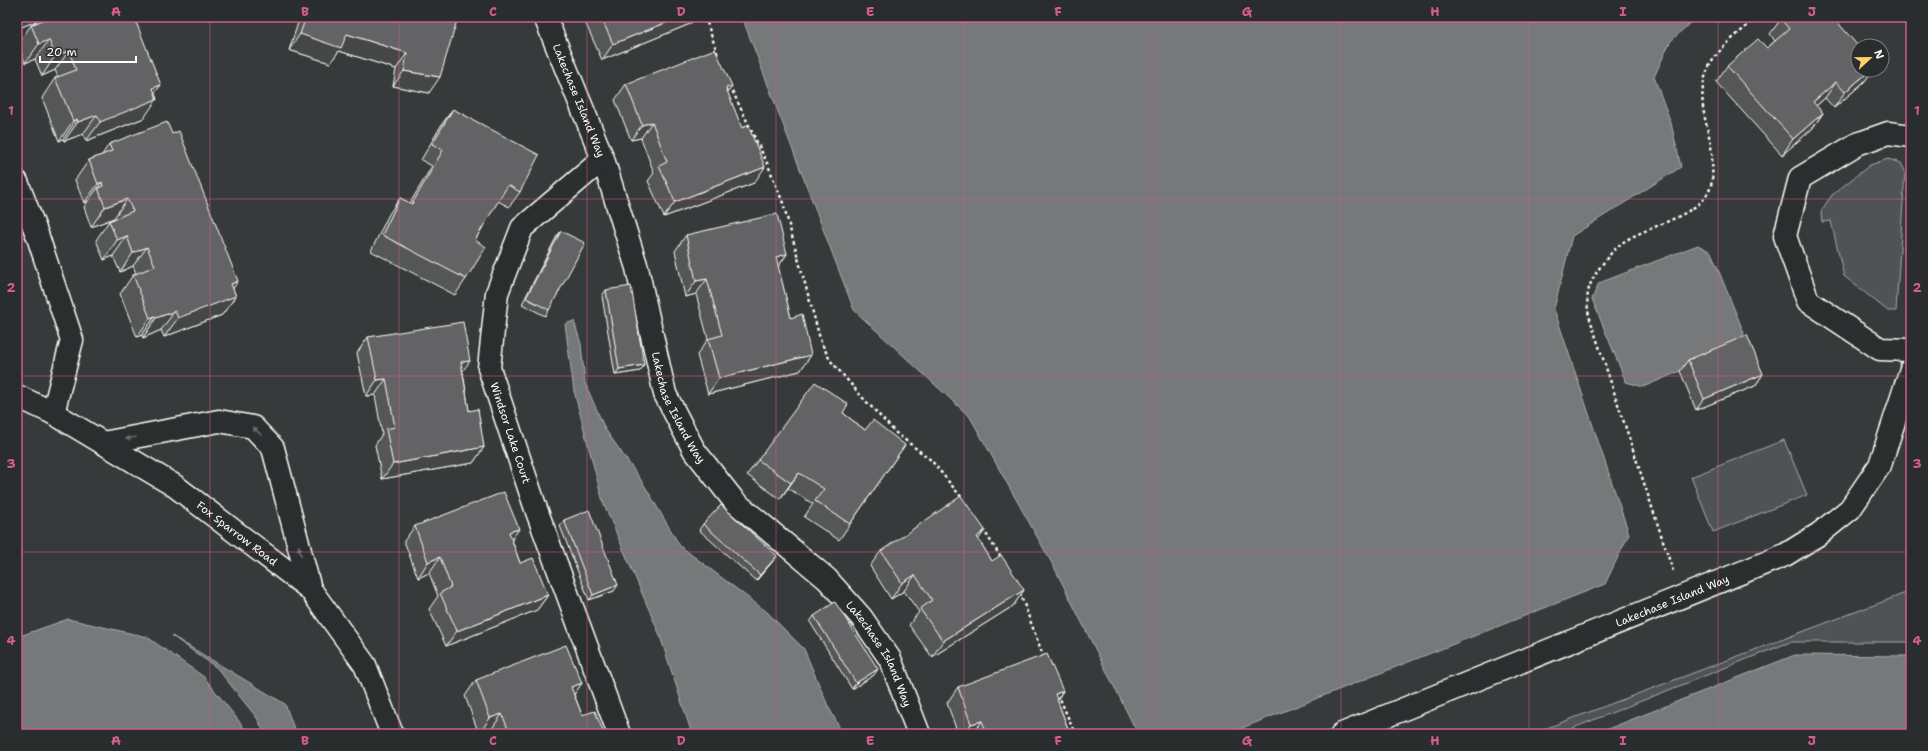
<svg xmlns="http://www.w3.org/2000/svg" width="1928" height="751" font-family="'Shantell Sans',sans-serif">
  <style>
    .green { fill: #505354; stroke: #a8a9aa }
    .water { fill: #767879; stroke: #adaeaf }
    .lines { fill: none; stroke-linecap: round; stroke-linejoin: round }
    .minor-casing { stroke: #fff; stroke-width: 25 }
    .path { stroke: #fff; stroke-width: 2.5; stroke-dasharray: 3 3; stroke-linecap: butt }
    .minor { stroke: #2a2d2e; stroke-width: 22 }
    .wall { fill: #555657; stroke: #fff }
    .shaded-wall { fill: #454647; stroke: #fff }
    .building { fill: #636465; stroke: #fff }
    .oneway { fill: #6a6c6d }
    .grid { fill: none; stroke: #d45d8c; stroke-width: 1; stroke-opacity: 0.55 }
    .labels { text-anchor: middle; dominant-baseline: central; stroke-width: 3; stroke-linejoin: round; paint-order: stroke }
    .street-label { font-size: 11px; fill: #fff; stroke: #2a2d2e }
    .neatline { fill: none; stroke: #d45d8c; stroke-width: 1.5 }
    .grid-label { font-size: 13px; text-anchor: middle; font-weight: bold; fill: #d45d8c }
  </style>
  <rect width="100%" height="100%" fill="#373a3b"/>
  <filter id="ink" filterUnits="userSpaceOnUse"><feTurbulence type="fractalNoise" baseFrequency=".025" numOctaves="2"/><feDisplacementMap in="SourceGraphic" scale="8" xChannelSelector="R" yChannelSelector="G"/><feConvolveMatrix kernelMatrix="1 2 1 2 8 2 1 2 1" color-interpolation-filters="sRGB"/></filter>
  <g filter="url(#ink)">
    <path class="green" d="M1888,159L1901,163L1905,171L1896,311H1888L1844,276L1831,221L1822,222L1821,211L1832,195L1870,165Z
      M1784,440L1807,495L1713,532L1691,477Z
      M1911,591V642H1790L1558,734H1531Z"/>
    <path class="water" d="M742,17H1696L1670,42L1654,77L1671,123L1681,167L1572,236L1554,309L1629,534L1605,584L1227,734H1138L1054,567L970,417L854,310Z
      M1698,245L1711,252L1744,333L1739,346L1643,387L1626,382L1592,299L1599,283Z
      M574,321L581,344L585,383L605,429L643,483L680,546L767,612L804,649L828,706L843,734H692L659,633L603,502L574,391L565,324Z
      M68,619L147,637L204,677L242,725L247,734H17V637Z
      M172,636L285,704L296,734H265L257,718L217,668Z
      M1795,655L1911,656V734H1595Z"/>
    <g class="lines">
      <defs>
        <g id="minor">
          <path id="s1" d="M545,17L603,159L637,268L665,394L694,450L735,502L827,579L861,617L890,659L919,734"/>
          <path d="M1911,136L1888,133L1857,144L1800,178L1785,236L1808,301L1880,349L1911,350"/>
          <path id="s2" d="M603,159L522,228L497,293L489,368L536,509L619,734"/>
          <path d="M17,182L38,237L72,340L53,413"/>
          <path id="s3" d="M17,396L53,413L175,486L310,589L365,665L392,734"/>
          <path d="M103,443L219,421L253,427L273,448L310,589"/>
          <path id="s4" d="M1342,734L1785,555L1819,534L1850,509L1880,465L1911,369"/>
        </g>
      </defs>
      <use href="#minor" class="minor-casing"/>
      <path class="path" d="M705,17L718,55
        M730,86L768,165L783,203L821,342L830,360L862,397L896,433L931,460L962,498
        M983,529L1002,559
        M1673,571L1589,316C1585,294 1588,284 1601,266C1607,258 1614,249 1622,243C1644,227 1697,217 1709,191C1714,180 1712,167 1712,155C1711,139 1705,123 1703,107C1698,61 1726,44 1758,17
        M1020,593L1044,658
        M1058,694L1075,734"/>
      <use href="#minor" class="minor"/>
    </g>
    <path class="wall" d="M17,17H134L155,93L144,118L86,141L83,134L64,141L63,139L59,141L42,98L55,78L58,77L55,70L42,76L35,59L25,63L18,44L31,25L36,22V21L17,29Z
      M300,17H458L429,93L393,86L396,69L339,51L330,63L289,50Z
      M589,17H695L690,24L602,60L585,22Z
      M1781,19L1858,70H1873L1864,82L1834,108L1825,98L1816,106L1823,113L1812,129L1782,155L1716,82L1727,66L1767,48L1775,41L1770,34Z
      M626,84L732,86L727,93L754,183L664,217L648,181L654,173L641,138L631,140L615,100Z
      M453,109L520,192L509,207L498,201L475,240L466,279L455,295L371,251L389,214L400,198L410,203L432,166L421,160L442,124Z
      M109,144L233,289L236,296L222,315L164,337L161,330L143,338L142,335L137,337L120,294L133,275L136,273L133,266L120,272L113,256L104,260L96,240L109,221L114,219V218L91,227L84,207L88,201L84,203L75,180L89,160L102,155Z
      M561,231L549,310L545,316L522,304L557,236Z
      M686,235L787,254L778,267L791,318L811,355L800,371L708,394L697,355L708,339L696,294L685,297L675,251Z
      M606,290L640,371L615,375L602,296Z
      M368,337L463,372L469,411L484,447L473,463L382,479L375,445L382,434L375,395L366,396L357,353Z
      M1688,360L1763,374L1755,386L1696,410L1680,371Z
      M843,413L865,430L905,445L839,540L804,517L813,504L788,488L780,499L747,475L758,460Z
      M564,520L614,591L589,600L560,526Z
      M703,524L777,556L773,561L756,581L699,530Z
      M415,526L512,540L520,563L548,595L537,610L446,646L429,609L438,596L429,573L418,578L404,541Z
      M985,530L978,539L992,561L1024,590L1013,606L932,657L909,625L919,612L904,591L891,599L870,566L881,551Z
      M814,616L874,675L852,689L810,622Z
      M476,680L582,683L574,694L582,715L604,734H492L491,730L479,734L465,696Z
      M958,687L1063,691L1057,700L1070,734H958L947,703Z"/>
    <path class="shaded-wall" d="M23,17H39L36,21L17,29V26Z
      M680,17H695L690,24L602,60L613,44Z
      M300,34H347L407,53L396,69L339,51L330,63L289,50Z
      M49,40L35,59L25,63L39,44Z
      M69,51L55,70L42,76L55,56Z
      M1871,70H1873L1864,82L1834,108L1845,92Z
      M404,71L440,77L429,93L393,86Z
      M1836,82L1825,98L1802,118L1813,102Z
      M161,85L148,102L157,99L144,118L86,141L100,122L153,88Z
      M732,86L721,102L726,88Z
      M1823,113L1812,129L1782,155L1793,139Z
      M97,115L83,134L64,141L78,122Z
      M77,119L63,139L59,141L73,121Z
      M652,122L641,138L631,140L642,125Z
      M765,167L754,183L664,217L675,202Z
      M102,182L88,201L84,203L98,184Z
      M127,199L114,218L91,227L105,207Z
      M127,236L113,256L104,260L117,240Z
      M147,247L133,266L120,272L133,253Z
      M787,254L776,270V257Z
      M707,279L696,294L685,297L696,281Z
      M238,281L226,299L236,296L222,315L164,337L178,318L231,284Z
      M175,311L161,330L143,338L156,318Z
      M155,316L142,335L137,337L150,318Z
      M811,355L800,371L708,394L719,378Z
      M470,361L459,376L461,362Z
      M644,365L640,371L615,375L619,369Z
      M1763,374L1755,386L1696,410L1704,399Z
      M386,379L375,395L366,396L377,380Z
      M484,447L473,463L382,479L393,464Z
      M799,473L788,488L780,499L791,483Z
      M519,529L508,545L509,532Z
      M985,530L974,546L977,537Z
      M777,556L773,561L756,581L760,575Z
      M440,557L429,573L418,578L428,562Z
      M915,575L904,591L891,599L902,583Z
      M618,585L614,591L589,600L593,595Z
      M1024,590L1013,606L932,657L943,641Z
      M548,595L537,610L446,646L457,631Z
      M878,669L874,675L852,689L856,683Z
      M582,683L571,699V687Z
      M1063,691L1052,707L1055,694Z
      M502,714L491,730L479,734L490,718Z
      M982,721L973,734H965L971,724Z"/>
    <path class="building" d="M50,17H134L161,85L153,88L157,99L100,122L97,115L78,122L77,119L73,121L55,78L76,70L69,51L55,56L49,40L39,44L31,25Z
      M306,17H458L440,77L404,71L407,53L347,34L341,48L300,34Z
      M601,17H680L613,44Z
      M1783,17H1833L1858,46V70H1871L1845,92L1836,82L1813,102L1823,113L1793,139L1727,66L1758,39L1767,48L1789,29L1781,19Z
      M715,49L732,86L726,88L742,128L748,125L765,167L675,202L659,166L667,162L652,122L642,125L626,84Z
      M453,109L539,155L520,192L508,185L475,240L486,247L466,279L382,235L400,198L412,204L443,150L432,144Z
      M167,122L172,134L179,131L238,281L231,284L236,296L178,318L175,311L156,318L155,316L150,318L133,275L155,266L147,247L133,253L127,236L117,240L109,221L133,211L127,199L105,207L98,188L103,186L102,182L98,184L89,160L112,151L109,144Z
      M777,214L787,254L776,257L791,318L802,314L811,355L719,378L708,339L722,335L707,279L696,281L686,235Z
      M561,231L585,243L549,310L526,298Z
      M631,286L644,365L619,369L606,290Z
      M463,322L470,361L461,362L469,411L478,409L484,447L393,464L386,429L395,427L386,379L377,380L368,337Z
      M1747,335L1763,374L1704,399L1688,360Z
      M815,382L848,404L843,413L865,430L873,420L905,445L850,524L815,501L824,489L799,473L791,483L758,460Z
      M504,492L519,529L509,532L520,563L533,558L548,595L457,631L440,593L451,587L440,557L428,562L415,526Z
      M961,496L985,530L977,537L992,561L1001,555L1024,590L943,641L920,609L932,600L915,575L902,583L881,551Z
      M721,505L777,556L760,575L703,524Z
      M589,510L618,585L593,595L564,520Z
      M17,514L19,519L17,520Z
      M835,602L878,669L856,683L814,616Z
      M566,645L582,683L571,687L582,715L595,711L604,734H510L502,714L490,718L476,680Z
      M1047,654L1063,691L1055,694L1070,734H987L982,721L971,724L958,687Z"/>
    <defs><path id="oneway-solid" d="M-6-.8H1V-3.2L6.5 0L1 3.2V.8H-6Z"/></defs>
    <g class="oneway">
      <use href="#oneway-solid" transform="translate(257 431) rotate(-136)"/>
      <use href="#oneway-solid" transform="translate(131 438) rotate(170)"/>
      <use href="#oneway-solid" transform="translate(300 551) rotate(-105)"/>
    </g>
  </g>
  <path class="grid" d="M210,17V734M399,17V734M587,17V734M776,17V734M964,17V734M1152,17V734M1341,17V734M1529,17V734M1718,17V734M17,199H1911M17,376H1911M17,552H1911"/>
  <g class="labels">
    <g class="street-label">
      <text stroke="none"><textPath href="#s1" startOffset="90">Lakechase Island Way</textPath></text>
      <text stroke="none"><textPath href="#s1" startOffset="414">Lakechase Island Way</textPath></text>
      <text stroke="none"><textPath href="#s2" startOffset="320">Windsor Lake Court</textPath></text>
      <text stroke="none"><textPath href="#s3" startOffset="260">Fox Sparrow Road</textPath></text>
      <text stroke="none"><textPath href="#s4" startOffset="356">Lakechase Island Way</textPath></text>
      <text stroke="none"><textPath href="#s1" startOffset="738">Lakechase Island Way</textPath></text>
    </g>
  </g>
  <rect width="1928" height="751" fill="none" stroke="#2a2d2e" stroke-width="44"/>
  <g transform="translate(1870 58) rotate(68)"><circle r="19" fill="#2a2d2e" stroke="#7f8182"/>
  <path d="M0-3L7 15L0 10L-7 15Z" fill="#ffd166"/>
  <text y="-6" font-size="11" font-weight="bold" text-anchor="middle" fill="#ffffff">N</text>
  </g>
  <path d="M40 56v6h96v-6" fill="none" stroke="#ffffff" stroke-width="2"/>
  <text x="46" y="56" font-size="12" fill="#ffffff" stroke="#2a2d2e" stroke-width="3" paint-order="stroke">20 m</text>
  <rect x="22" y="22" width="1884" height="707" class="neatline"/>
  <g class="grid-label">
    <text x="116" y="16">A</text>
    <text x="305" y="16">B</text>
    <text x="493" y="16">C</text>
    <text x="681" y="16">D</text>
    <text x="870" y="16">E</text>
    <text x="1058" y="16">F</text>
    <text x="1247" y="16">G</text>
    <text x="1435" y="16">H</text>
    <text x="1623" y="16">I</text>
    <text x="1812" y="16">J</text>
    <text x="11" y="115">1</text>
    <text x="1917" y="115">1</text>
    <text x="11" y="292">2</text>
    <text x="1917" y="292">2</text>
    <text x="11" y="468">3</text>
    <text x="1917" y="468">3</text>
    <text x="11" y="645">4</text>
    <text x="1917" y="645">4</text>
    <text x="116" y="745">A</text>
    <text x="305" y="745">B</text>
    <text x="493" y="745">C</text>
    <text x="681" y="745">D</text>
    <text x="870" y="745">E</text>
    <text x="1058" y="745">F</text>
    <text x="1247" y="745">G</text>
    <text x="1435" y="745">H</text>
    <text x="1623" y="745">I</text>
    <text x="1812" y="745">J</text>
  </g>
</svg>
